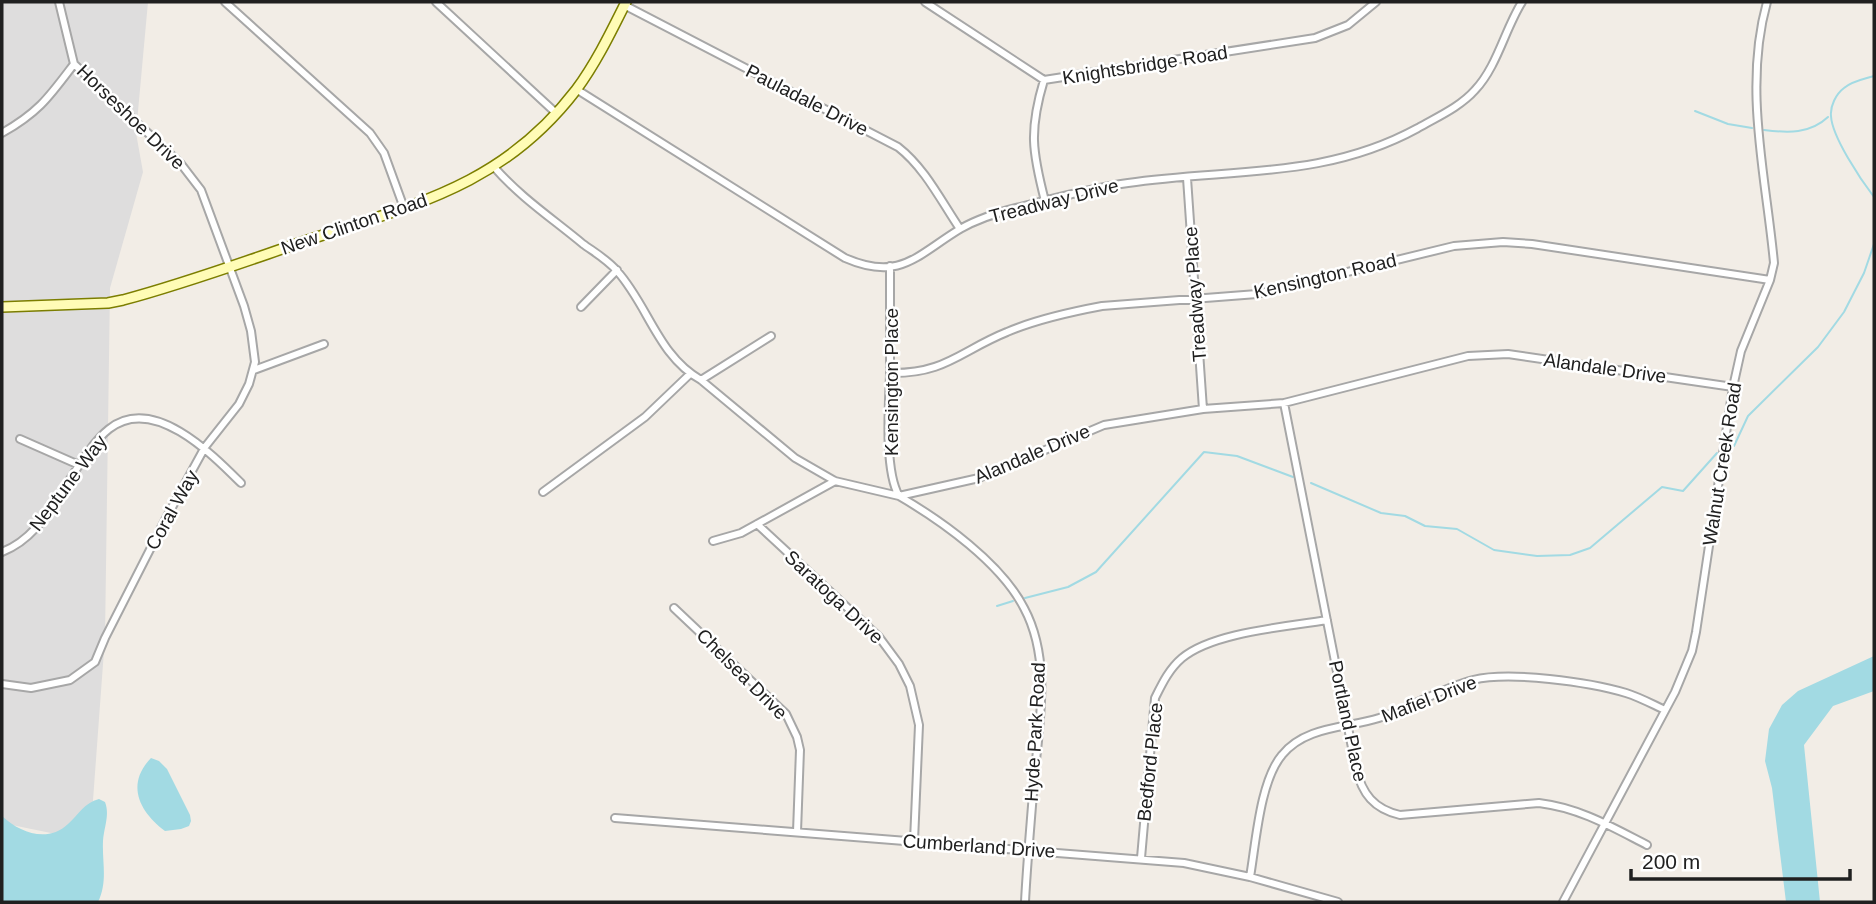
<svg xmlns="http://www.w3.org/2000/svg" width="1876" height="904" font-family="Helvetica,sans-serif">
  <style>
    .residential { fill: #dedddd }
    .water { fill: #a2dae3 }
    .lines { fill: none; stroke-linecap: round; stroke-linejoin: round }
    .stream { stroke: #a2dae3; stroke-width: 2 }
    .street-casing { stroke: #a7a7a7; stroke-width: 10 }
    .secondary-casing { stroke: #7c7e00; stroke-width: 12 }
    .street { stroke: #fff; stroke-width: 6 }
    .secondary { stroke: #fffcb6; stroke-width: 9 }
    .labels { text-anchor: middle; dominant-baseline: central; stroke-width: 5; stroke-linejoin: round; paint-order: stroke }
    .street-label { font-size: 19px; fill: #202020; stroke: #fff }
  </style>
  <rect width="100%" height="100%" fill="#f2ede6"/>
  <path class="residential" d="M2,2H148L136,133L143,172L110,288L105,637L90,841L2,823Z"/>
  <path class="water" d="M1874,656V691L1833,706L1804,745L1820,902H1786L1772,788L1765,761L1769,729L1782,705L1798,691Z
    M151,758L159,761L167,769L190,815L191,821L189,826L181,829L165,831C140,812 125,785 151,758Z
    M99,799L105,802C110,815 104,827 103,841C102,863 108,881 98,902H2V816C20,833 48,843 68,824C79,814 84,803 99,799Z"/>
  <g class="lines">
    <path class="stream" d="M1874,76C1864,79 1852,81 1844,88C1836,94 1830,106 1831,116C1832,137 1861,180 1874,197
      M1695,111L1728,124L1752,128
      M1764,130C1788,133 1810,134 1828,117
      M1730,447L1734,446L1748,416L1818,347L1844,312L1864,273L1874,244
      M1311,483L1381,513L1405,516L1425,526L1457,529L1494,550L1537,556L1570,555L1590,548L1662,487L1683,491L1717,453
      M1025,598L1068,587L1096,572L1204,452L1237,456L1293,477
      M997,606L1013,601"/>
    <defs>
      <path id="street" d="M225,2L370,133L384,153L404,208
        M436,2L556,113
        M925,2L1044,80L1315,38L1348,25L1376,2
        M624,5L898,147C925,168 941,201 960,229
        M1044,80C1029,130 1032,151 1045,201
        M576,89L845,258C900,282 917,255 960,229C979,218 999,212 1020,207C1055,198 1092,188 1128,183C1230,168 1323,180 1418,128C1437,117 1460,107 1475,90C1497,67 1505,29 1522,2
        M2,133C39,112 49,97 74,64
        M494,167C520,197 553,219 583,244C594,252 608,260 617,271C648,305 658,356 701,380L795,458L835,481L899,496L979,478L1104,425L1203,409L1284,403L1468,356L1508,354L1733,387
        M1187,178L1203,409
        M890,266C890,302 890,338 890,374C889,405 884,470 899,496C942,521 1001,563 1024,608C1052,660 1039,724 1034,780C1031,821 1027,862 1025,902
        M581,307L617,270
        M254,370L324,344
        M890,373C945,374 960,351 1007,332C1037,319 1070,312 1102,306L1257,294L1454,246L1503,242L1532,244L1770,280
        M701,380L771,336
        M1284,403L1356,768C1362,794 1374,809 1400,815L1539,803C1580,808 1612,827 1647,845
        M20,439L79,465
        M543,492L645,417L690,374
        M757,524L879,637L899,664L910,686L919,725L914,841
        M713,541L741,533L835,481
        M2,552C30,541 45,518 61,493C74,474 91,443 109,429C153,394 212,454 241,483
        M674,608L786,714L797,737L800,750L797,832
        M2,684L31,688L70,680L95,662L105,638L164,522L205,447L239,404L249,384L255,362L251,331L244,306L201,190L181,164L74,64L59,2
        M615,818L1184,863L1250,877L1338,902
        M1141,858L1155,698C1162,684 1169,669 1182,658C1213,632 1286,627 1327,620
        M1250,877C1256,842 1260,781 1282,755C1305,726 1347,728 1379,718C1411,708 1441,688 1473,680C1510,671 1589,682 1626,693C1639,697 1652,704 1665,710
        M1563,902L1675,692L1692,651L1696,632L1733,387L1741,351L1770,280L1774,263C1766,176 1743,88 1767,2"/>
      <path id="secondary" d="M2,307L108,303L123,300C187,283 249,260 311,239C417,204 504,184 576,90C596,63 611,32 626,2"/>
    </defs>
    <use href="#street" class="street-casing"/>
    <use href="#secondary" class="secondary-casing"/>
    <use href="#street" class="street"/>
    <use href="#secondary" class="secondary"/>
  </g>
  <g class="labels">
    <g class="street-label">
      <text transform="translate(1145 65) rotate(-9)">Knightsbridge Road</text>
      <text transform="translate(807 100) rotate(27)">Pauladale Drive</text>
      <text transform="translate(131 117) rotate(44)">Horseshoe Drive</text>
      <text transform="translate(1054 201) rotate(-14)">Treadway Drive</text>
      <text transform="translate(354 224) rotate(-19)">New Clinton Road</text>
      <text transform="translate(1325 276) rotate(-13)">Kensington Road</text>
      <text transform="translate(1195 294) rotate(-94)">Treadway Place</text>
      <text transform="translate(1605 368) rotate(8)">Alandale Drive</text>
      <text transform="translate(891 382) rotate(-90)">Kensington Place</text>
      <text transform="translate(1032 454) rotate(-23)">Alandale Drive</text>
      <text transform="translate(1722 464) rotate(-81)">Walnut Creek Road</text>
      <text transform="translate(68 483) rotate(-53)">Neptune Way</text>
      <text transform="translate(172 510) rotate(-61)">Coral Way</text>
      <text transform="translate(834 597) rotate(43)">Saratoga Drive</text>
      <text transform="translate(742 674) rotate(45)">Chelsea Drive</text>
      <text transform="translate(1429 699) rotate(-21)">Mafiel Drive</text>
      <text transform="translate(1348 721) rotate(78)">Portland Place</text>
      <text transform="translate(1035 732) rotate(-87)">Hyde Park Road</text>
      <text transform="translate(1150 762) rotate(-84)">Bedford Place</text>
      <text transform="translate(979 846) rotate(4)">Cumberland Drive</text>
    </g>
  </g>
  <rect width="1876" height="904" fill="none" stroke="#202020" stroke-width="7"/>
  <path d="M1631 869v10h219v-10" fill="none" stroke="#202020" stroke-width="3.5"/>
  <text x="1642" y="869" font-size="21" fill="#202020" stroke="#ffffff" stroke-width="5" paint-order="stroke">200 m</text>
</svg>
